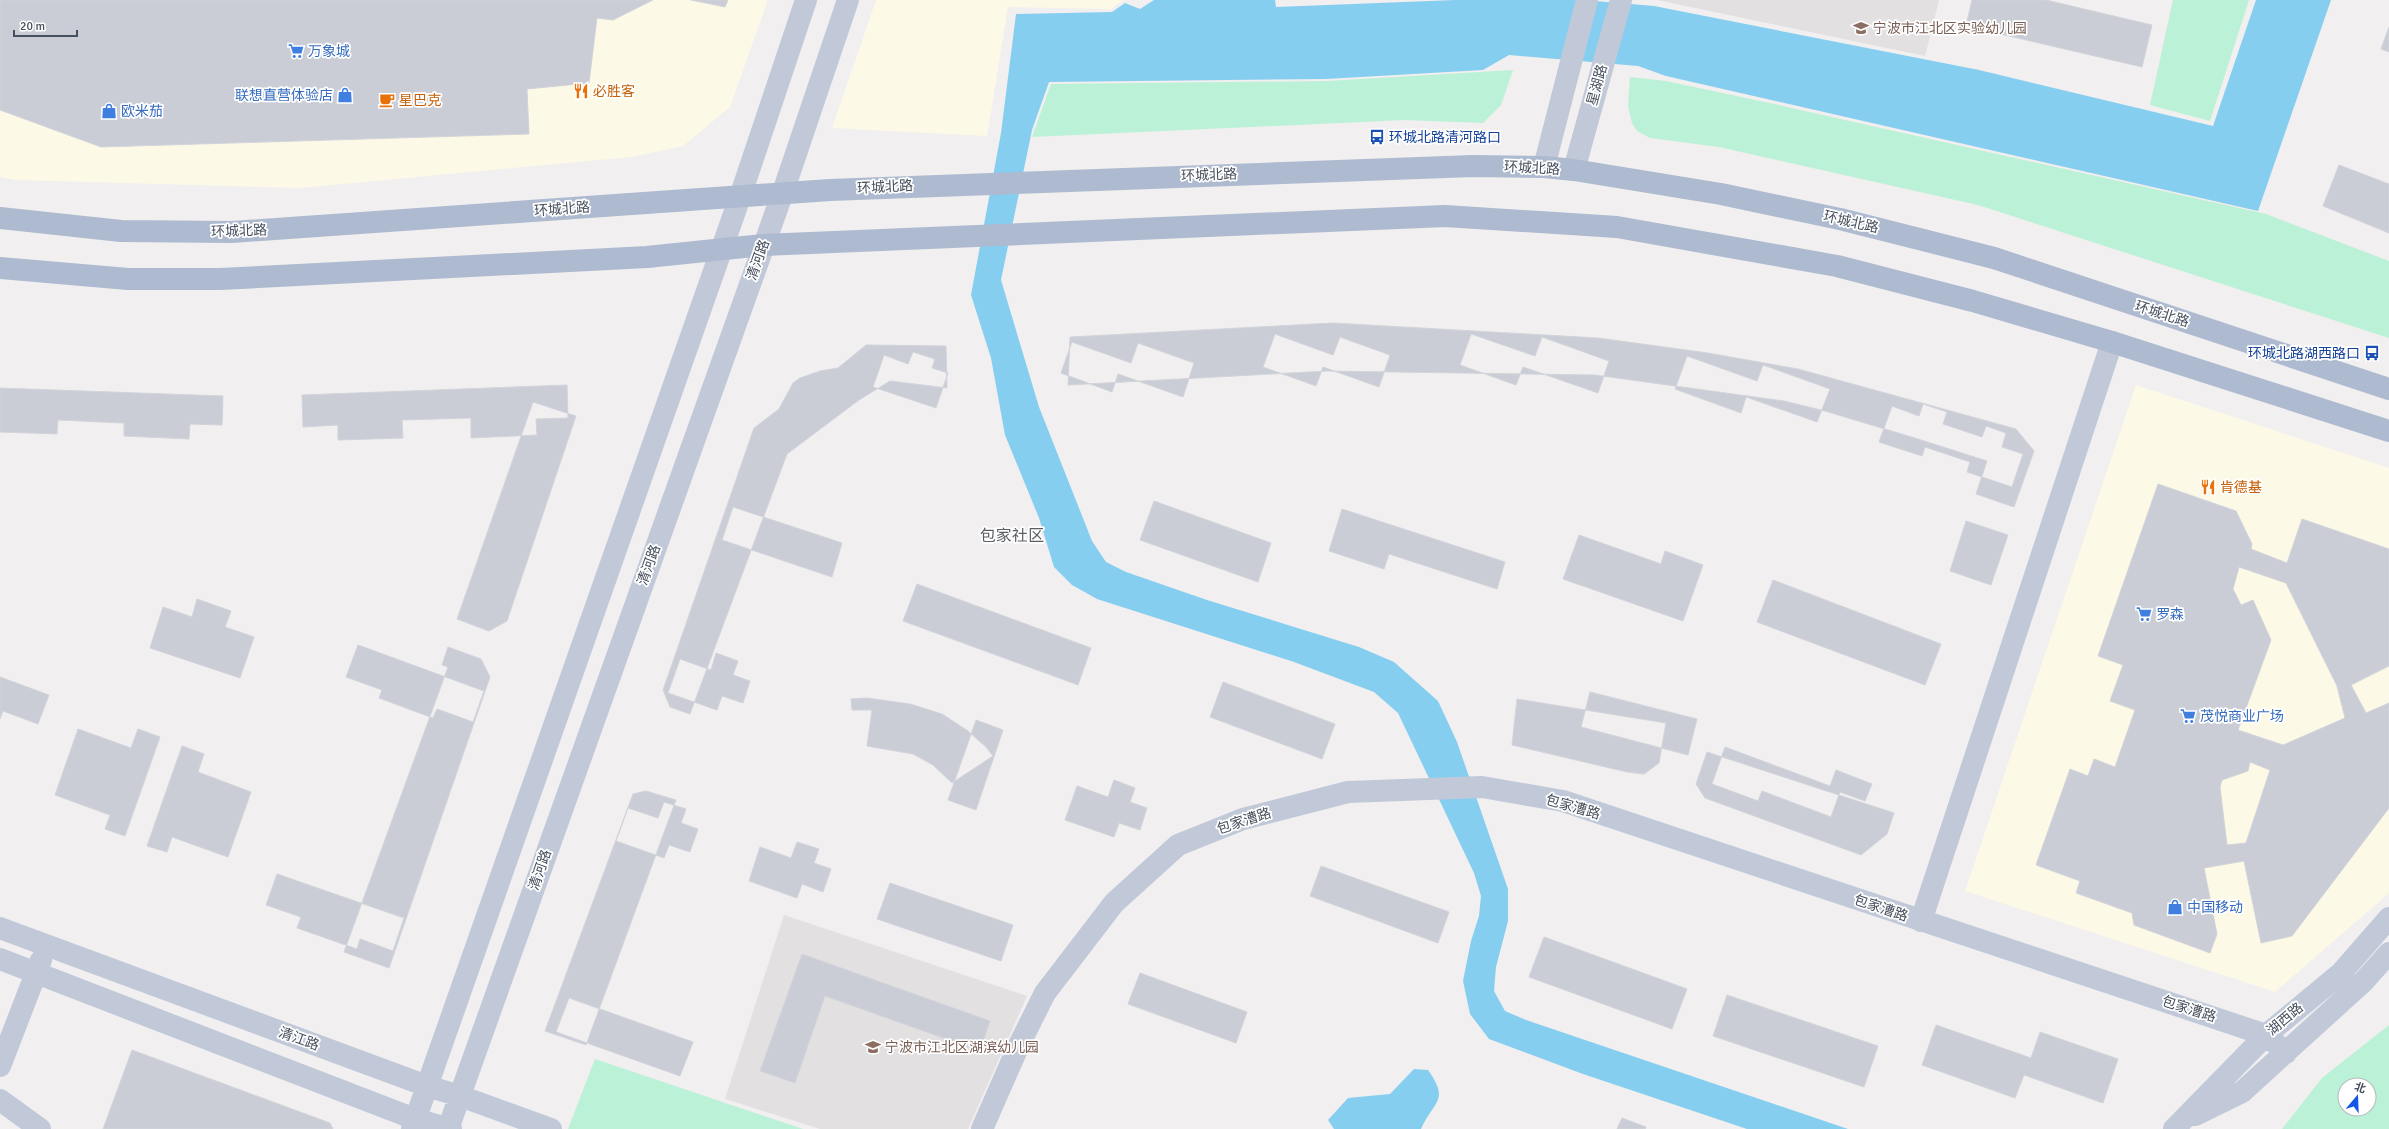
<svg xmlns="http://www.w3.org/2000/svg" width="2389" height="1129" font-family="Signika,'Noto Sans SC',sans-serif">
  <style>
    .commercial { fill: #fdf9e7 }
    .education { fill: #e2e0e1 }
    .green { fill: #bbf1d6; fill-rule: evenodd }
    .water { fill: #86cef0 }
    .building { fill: #cacdd5; stroke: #d2d4db; fill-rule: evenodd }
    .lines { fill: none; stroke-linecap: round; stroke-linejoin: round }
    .secondary { stroke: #c1c9d9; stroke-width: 22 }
    .primary { stroke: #adbacf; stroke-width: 22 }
    .labels { text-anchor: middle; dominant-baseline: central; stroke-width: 3.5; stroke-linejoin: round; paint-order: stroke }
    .education-label { font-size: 14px; fill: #785e54; stroke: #fff; text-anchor: start }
    .shop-label { font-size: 14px; fill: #366cbe; stroke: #fff; text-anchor: start }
    .street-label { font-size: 14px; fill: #464f5d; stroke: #fff }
    .food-label { font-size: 14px; fill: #c56008; stroke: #fff; text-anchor: start }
    .transit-label { font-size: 14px; fill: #164399; stroke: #fff; text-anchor: start }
    .quarter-label { font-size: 16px; fill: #5b5e64; stroke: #fff }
  </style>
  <rect width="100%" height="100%" fill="#f1efef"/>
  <path class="commercial" d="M0,0H768L730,107L683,146L631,157L300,188L16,180L0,177Z
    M876,0H1123L1111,9L1008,7L987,136L832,128Z
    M2136,385L2389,468V893L2275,992L1965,891Z"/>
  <path class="education" d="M1657,0H1939L1925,56Z
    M784,915L1027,996L968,1129H820L725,1099Z"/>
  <path class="green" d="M2173,0H2249L2210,121L2150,105Z
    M1513,70L1501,105L1483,123L1405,120L1032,137L1051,84L1328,81Z
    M1630,77L1666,81L1774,104L2266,214L2389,261V338L1978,205L1719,147L1650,138L1637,131L1632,123L1628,106Z
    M2389,1025V1129H2282L2322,1078ZM2345,1085H2369V1109H2345Z
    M595,1059L803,1129H568Z"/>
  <path class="water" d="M1154,0H1275L1276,7L1455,0H1583L1654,6L1979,70L2213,126L2256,0H2331L2258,211L1666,76L1638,66L1509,55L1483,70L1326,79L1049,82L1032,130L1001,280L1039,407L1092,541L1106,562L1126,572L1207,600L1359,647L1394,662L1438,701L1457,742L1508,889V921L1496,967L1494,991L1505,1011L1526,1020L1848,1129H1747L1583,1074L1489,1039L1470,1014L1463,981L1471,941L1479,916L1481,896L1474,873L1398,713L1374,692L1294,662L1097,599L1072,585L1054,567L1039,518L1005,435L991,358L971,295L1001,133L1016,14L1112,12L1125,3L1140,9Z
    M1414,1069L1428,1070C1450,1101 1434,1100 1421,1129H1334L1328,1120L1348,1098L1390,1094Z"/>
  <path class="building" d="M0,0H653L613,20L597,18L589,83L527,89L529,134L101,147L0,110Z
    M691,0H728L725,7Z
    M1972,0H2046L2152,25L2142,67L1966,26Z
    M2389,27V52L2381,49Z
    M2339,165L2389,184V233L2323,206Z
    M1333,323L1598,338L1708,353L1798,369L2016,429L2034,451L2014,507L1976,494L1987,461L1918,439L1825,411L1784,401L1595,375L1327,371L1068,385L1070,337Z
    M1275,334L1333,355L1340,337L1390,355L1379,387L1323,367L1316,386L1263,367Z
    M1471,334L1535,356L1542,337L1609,361L1598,393L1523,367L1516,385L1460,365Z
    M1072,342L1131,363L1138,343L1194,363L1183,397L1118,374L1112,392L1061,373Z
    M866,345L946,346L947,388L890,381L859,400L787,454L690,714L670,707L663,690L754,428L779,409L793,383L800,378L820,371L838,368Z
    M913,352L935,359L932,368L948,373L936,408L873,387L884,355L908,364Z
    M1687,356L1757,381L1763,365L1830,389L1817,422L1746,397L1741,413L1675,389Z
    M567,385L568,418L536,419L537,435L471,438V418L402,420L403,438L338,440V425L303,427L302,395Z
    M0,388L223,396L222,425L190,424L189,439L124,436V423L58,420L57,434L0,432Z
    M533,402L576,416L507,621L489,631L457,619Z
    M1923,404L1947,412L1943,424L1982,437L1986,426L2006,433L2002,447L2023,454L2012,487L1967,472L1970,462L1925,447L1922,456L1879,442L1892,406L1919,416Z
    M2158,484L2236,511L2252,544L2251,549L2287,563L2302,519L2389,549V666L2351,685L2366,713L2389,703V808L2292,936L2261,943L2244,861L2204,868L2217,934L2210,953L2134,925L2132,913L2076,893L2080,881L2036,865L2070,769L2088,776L2094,759L2115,767L2135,710L2110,701L2123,665L2098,656ZM2239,567L2286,583L2337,686L2345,718L2283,745L2238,730L2271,640L2253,600L2241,605L2233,589ZM2250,762L2270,770L2246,843L2227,845L2220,787L2222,780L2248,771Z
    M1154,501L1271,543L1258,582L1140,540Z
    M733,507L842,543L832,577L722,540Z
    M1342,509L1505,562L1497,589L1389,554L1384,569L1329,551Z
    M1966,521L2008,535L1991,585L1950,571Z
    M1579,535L1661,564L1665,551L1703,565L1683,621L1563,579Z
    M1773,580L1941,644L1925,685L1757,622Z
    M917,584L1091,648L1078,685L903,621Z
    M197,599L231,611L225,627L254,637L240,678L150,648L163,607L192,617Z
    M358,645L484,691L473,722L437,709L433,718L379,698L382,690L346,677Z
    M448,647L481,659L490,677L389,968L344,952L448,667L442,665Z
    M716,653L738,661L733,675L750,681L743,703L722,696L717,710L668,693L680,659L711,670Z
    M0,677L49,695L38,724L3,711L0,719Z
    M1223,682L1335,724L1322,759L1210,717Z
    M1590,692L1697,719L1688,755L1581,727Z
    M867,698L910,704L942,714L968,731L986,747L993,756L952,783L933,765L913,754L867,746L872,710H852L851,699Z
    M1517,699L1666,723L1659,763L1644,774L1627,772L1512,745Z
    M976,720L1003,730L976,810L948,800Z
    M78,729L131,748L138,729L160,737L125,836L105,829L110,815L55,795Z
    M182,746L204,754L198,772L251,792L228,857L172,837L167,852L147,846Z
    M1725,747L1830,786L1836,770L1872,784L1865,801L1840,792L1831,817L1762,791L1758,801L1712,784Z
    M1707,752L1894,813L1887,834L1861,855L1705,798L1696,784Z
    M1114,780L1135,788L1130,802L1147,808L1140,830L1119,823L1114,837L1065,820L1077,786L1108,797Z
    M646,791L676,800L586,1045L545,1031L633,794Z
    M664,802L686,809L681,823L698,829L690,852L669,845L664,858L616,841L628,808L658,818Z
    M797,842L819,849L814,863L831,869L823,892L802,884L797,898L749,881L760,847L791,858Z
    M1321,866L1449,912L1438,943L1310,896Z
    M277,874L404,918L393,951L360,939L357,949L297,928L301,917L266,905Z
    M890,883L1013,925L1001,961L877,919Z
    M1544,937L1687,989L1672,1029L1529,977Z
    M802,954L990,1021L980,1051L825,996L795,1083L760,1071Z
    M1140,973L1247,1012L1236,1043L1128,1004Z
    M1727,995L1878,1046L1864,1087L1713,1036Z
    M569,998L693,1042L680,1076L556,1032Z
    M1936,1025L2031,1058L2040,1032L2118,1059L2103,1103L2024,1075L2015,1098L1922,1065Z
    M132,1050L330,1123L333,1129H103Z
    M1622,1118L1646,1127L1645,1129H1617Z"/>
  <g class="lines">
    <path class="secondary" d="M1544,167L1587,0
      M1574,170L1621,0
      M1921,921L2112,342
      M0,928L427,1086L460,1096L551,1129
      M0,959L415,1119L451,1129
      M0,1066L41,960
      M0,1100L40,1129
      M2195,1115L2242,1092L2364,981L2389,953
      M412,1129L740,197L806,0
      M448,1129L783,192L848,0
      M982,1129L1019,1045L1045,993L1114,903L1178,845L1243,819L1348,792L1482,787L1563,801L2266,1035L2286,1053
      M2174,1129L2266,1035L2341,973L2389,918"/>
    <path class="primary" d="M0,218L121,231L232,232L830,190L1473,166L1544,167L1574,170L1721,194L1840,219L1994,258L2389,389
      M0,268L128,279H220L647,257L763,245L1445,216L1617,227L1837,266L1973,301L2112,342L2389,431"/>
  </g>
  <defs>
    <symbol id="school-bare" viewBox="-9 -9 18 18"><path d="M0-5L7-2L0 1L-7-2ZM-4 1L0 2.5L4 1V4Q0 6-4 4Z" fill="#8d6e63" stroke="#fff" stroke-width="2.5" paint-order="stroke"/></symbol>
    <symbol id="supermarket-bare" viewBox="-9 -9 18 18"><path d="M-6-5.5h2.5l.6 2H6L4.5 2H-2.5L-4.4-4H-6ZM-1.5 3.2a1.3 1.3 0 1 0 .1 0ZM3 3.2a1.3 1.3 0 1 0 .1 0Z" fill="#3f7fe0" stroke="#fff" stroke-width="2.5" paint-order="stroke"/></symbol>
    <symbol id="restaurant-bare" viewBox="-9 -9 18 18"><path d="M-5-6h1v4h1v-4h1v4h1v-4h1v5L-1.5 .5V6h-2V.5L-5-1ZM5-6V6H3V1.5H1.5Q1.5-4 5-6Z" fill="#e8710a" stroke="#fff" stroke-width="2.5" paint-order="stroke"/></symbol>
    <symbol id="shop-bare" viewBox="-9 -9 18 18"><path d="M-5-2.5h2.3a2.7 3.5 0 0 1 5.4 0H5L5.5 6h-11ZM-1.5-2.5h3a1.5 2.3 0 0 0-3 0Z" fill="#3f7fe0" stroke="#fff" stroke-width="2.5" paint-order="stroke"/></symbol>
    <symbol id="cafe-bare" viewBox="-9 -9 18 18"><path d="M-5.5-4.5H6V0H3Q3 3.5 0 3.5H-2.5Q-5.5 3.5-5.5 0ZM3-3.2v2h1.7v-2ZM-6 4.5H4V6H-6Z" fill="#e8710a" stroke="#fff" stroke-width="2.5" paint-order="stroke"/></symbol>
    <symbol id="bus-bare" viewBox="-9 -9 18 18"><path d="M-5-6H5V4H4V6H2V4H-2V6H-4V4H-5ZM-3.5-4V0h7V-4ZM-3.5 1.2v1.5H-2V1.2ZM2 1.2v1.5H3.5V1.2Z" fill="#1a4fb4" stroke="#fff" stroke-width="2.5" paint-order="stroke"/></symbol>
  </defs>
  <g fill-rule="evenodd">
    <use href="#school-bare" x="1850" y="17" width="22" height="22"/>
    <use href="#supermarket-bare" x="285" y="40" width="22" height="22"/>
    <use href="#restaurant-bare" x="570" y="80" width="22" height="22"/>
    <use href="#shop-bare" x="334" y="84" width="22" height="22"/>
    <use href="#cafe-bare" x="376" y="89" width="22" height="22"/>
    <use href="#shop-bare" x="98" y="100" width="22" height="22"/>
    <use href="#bus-bare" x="1366" y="126" width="22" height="22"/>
    <use href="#bus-bare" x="2361" y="342" width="22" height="22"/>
    <use href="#restaurant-bare" x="2197" y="476" width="22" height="22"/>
    <use href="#supermarket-bare" x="2133" y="603" width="22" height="22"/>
    <use href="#supermarket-bare" x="2177" y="705" width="22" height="22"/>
    <use href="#shop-bare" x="2164" y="896" width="22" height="22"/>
    <use href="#school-bare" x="862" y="1036" width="22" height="22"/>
  </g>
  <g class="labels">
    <g class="education-label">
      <text x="1873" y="28">宁波市江北区实验幼儿园</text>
      <text x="885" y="1047">宁波市江北区湖滨幼儿园</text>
    </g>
    <g class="shop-label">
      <text x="308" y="51">万象城</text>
      <text x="333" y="95" text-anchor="end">联想直营体验店</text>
      <text x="121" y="111">欧米茄</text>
      <text x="2156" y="614">罗森</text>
      <text x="2200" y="716">茂悦商业广场</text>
      <text x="2187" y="907">中国移动</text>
    </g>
    <g class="street-label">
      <text transform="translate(1597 85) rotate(-75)">星湖路</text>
      <text transform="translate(1532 168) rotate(3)">环城北路</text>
      <text transform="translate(1209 175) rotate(-2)">环城北路</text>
      <text transform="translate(885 187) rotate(-3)">环城北路</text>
      <text transform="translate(562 209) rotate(-4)">环城北路</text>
      <text transform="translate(1851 222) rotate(13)">环城北路</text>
      <text transform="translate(239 231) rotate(-2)">环城北路</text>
      <text transform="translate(758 260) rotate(-70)">清河路</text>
      <text transform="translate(2162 314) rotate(18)">环城北路</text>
      <text transform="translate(649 565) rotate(-70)">清河路</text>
      <text transform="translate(1573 807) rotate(16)">包家漕路</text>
      <text transform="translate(1244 821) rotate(-18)">包家漕路</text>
      <text transform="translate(540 870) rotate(-71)">清河路</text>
      <text transform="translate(1881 908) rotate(19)">包家漕路</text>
      <text transform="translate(2189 1009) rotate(18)">包家漕路</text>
      <text transform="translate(2285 1019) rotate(-40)">湖西路</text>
      <text transform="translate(299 1039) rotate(20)">清江路</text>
    </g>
    <g class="food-label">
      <text x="593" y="91">必胜客</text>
      <text x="399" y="100">星巴克</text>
      <text x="2220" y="487">肯德基</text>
    </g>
    <g class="transit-label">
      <text x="1389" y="137">环城北路清河路口</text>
      <text x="2360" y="353" text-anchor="end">环城北路湖西路口</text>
    </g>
    <g class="quarter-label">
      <text x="1012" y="536">包家社区</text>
    </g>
  </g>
  <g transform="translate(2357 1097) rotate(19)"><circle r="19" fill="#ffffff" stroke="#b5b9be"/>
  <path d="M0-3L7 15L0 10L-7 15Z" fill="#1157e9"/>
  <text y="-6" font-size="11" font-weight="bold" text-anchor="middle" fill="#464f5d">北</text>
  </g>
  <path d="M14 30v6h63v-6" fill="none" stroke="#464f5d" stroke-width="2"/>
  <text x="20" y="30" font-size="12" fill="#464f5d" stroke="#ffffff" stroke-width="3" paint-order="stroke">20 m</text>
</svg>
